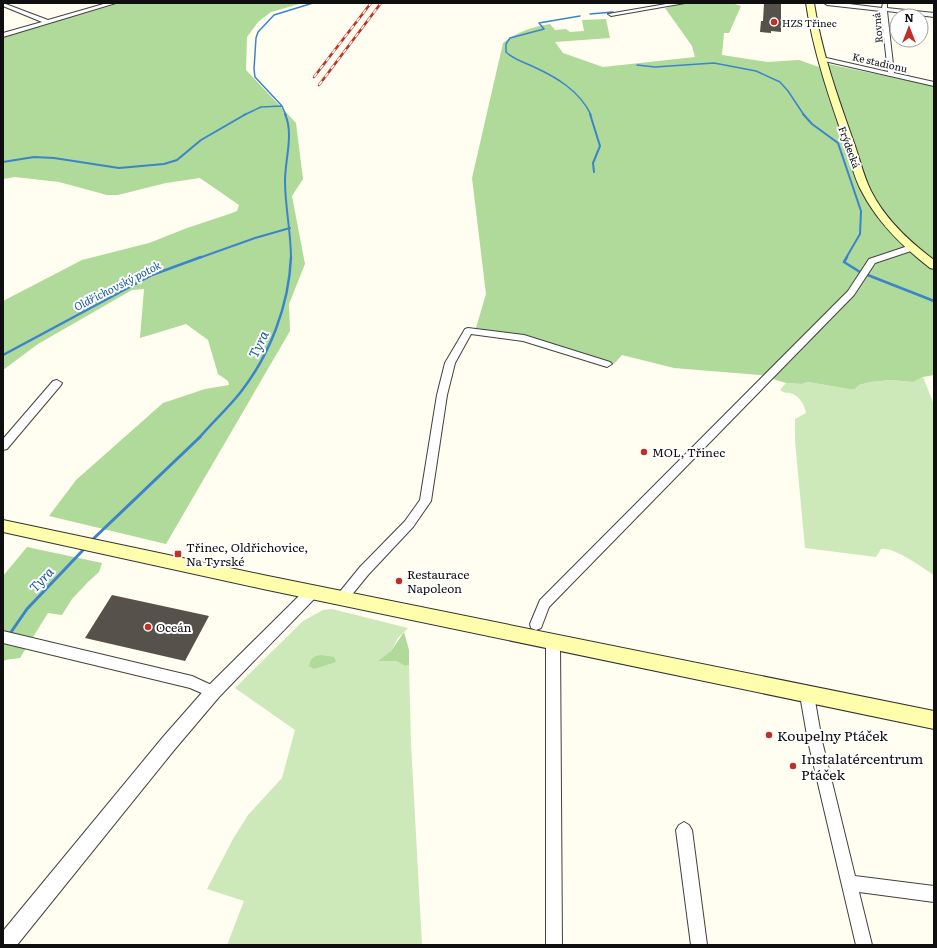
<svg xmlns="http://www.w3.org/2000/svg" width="937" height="948" font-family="Literata,serif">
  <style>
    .green { fill: #cde9ba }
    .forest { fill: #afda99 }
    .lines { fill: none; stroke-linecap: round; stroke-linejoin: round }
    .stream-far3 { stroke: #3c83cd; stroke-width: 1.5 }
    .stream-far2 { stroke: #3c83cd; stroke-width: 2 }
    .stream-far1 { stroke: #3c83cd; stroke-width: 2.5 }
    .stream { stroke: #3c83cd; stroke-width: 3 }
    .building { fill: #57514b }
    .minor-casing { stroke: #424242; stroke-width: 2 }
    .tertiary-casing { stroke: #424242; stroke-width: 2 }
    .secondary-casing { stroke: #313131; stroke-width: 2 }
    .minor { fill: #fff; fill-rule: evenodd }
    .tertiary { fill: #fff; fill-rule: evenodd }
    .secondary { fill: #fefeac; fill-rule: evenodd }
    .rail-casing { stroke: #bf3026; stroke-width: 2.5 }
    .rail { stroke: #fff; stroke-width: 1.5; stroke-dasharray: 5; stroke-linecap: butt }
    .poi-dot { fill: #bf3026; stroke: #fff; stroke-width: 1.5 }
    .labels { text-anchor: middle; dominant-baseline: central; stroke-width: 4; stroke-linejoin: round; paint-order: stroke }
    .far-poi-label { font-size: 10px; fill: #0f0f0f; stroke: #fff; text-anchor: start }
    .far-street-label { font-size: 10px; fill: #0f0f0f; stroke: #fff }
    .far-water-label { font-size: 11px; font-style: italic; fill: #1755a1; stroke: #fff }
    .poi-label { font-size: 12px; fill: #0f0f0f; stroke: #fff; text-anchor: start }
    .water-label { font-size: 13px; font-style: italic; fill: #1755a1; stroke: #fff }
    .near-poi-label { font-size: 14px; fill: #0f0f0f; stroke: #fff; text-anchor: start }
  </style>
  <rect width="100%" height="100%" fill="#fffef0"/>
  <path class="green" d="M923,377L934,405V575C922,568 895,547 881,549L876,557L805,548L795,441V419L806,413C805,406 800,397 793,394C788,392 785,394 780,390L786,383L801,384L808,382L849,389H855L859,385L870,382L891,380L913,382Z
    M332,609L408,628L398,638L391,651L379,661H396L405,666L409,665L411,743L422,945H227L244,901L207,889L233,839L248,815L282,778L295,730L235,688L303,621L323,610Z"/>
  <path class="forest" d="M120,3H303L271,12L258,22L247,37L246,70L296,123L303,179L292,196L305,264L289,304L290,331L166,544L49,516L76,480L163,403L205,389L229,385L228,381L218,374L208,340L186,324L140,338L144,289L132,290L38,344L3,370V301L82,260L149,243L187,228L232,213L237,211L239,205L200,178L166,183L118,195H107L59,182L15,177L3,179V37Z
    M686,3H732L741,6L729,33H724L722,55L768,62L799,60L819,67L861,191L873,210L889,231L906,249L934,271V375L923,377L913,382L891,380L870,382L859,385L855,389H849L808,382L801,384L786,383L760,375L674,368L622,355L614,364L533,339L476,328L486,294L472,178L503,43C517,32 532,27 550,24L555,30L566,29L570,32L584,31L582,20L606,19L610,38L555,42L563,53L603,67L695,57L692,46L665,8Z
    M828,64L934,86V261C910,242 885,219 871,191C866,181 863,168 859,157C847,126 837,95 828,64Z
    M27,547L102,563L99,572L88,582L72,599L62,615L48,613L20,658L5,660L3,663V576Z
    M404,632L409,650V665L405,666L396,661H378L391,651Z
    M321,655L334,657L336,662L314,669L309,666C311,658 313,656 321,655Z"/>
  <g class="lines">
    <path class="stream-far3" d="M590,14L613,12
      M580,16L539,23L544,29L510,38L506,44V52C514,60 524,62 534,67C556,77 580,91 591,115
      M637,65L655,67L714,63L756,71L780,82L788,91L804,115
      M244,115L261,107L282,106
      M286,115L282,106L255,77L254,69L256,38L258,32L274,15L313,3"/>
    <path class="stream-far2" d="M285,114C294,134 285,159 285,181C285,207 291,232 291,258
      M590,114L600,146L593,163L594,172
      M803,114L812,124L838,143L861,211L860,234L846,258
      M3,162L34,157L54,158L119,168L164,164L177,160L201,140L246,114
      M199,258L255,238L290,228"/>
    <path class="stream-far1" d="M847,257L844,262L860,272L934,301
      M3,355L152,275L201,257
      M199,438C212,423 227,409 240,393C270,355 289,305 291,257"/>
    <path class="stream" d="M90,542L200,437
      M9,635L27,609L85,548"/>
  </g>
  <path class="building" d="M764,3H781V32L771,31V33L760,32L761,21H763Z
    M112,595L209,616L185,661L85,638Z"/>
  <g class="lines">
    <defs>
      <path id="minor" d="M3,3L48,20L107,3H116L3,37V33L42,22L3,6Z
        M672,3H685L611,16L608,14Z
        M824,3H841L882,8L883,3H887V8L934,13V17L887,11L894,73L934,82V86L820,60V58L822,57L888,72L881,11L827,5Z
        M908,246H911L915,248L914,250L875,263L854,295L549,607L541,628L536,630L531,628L530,624L540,600L848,291L869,259Z
        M468,328L524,335L610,362L612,364L607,367L523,341L471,334L455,363L447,395L431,501L413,527L368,575L346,602L342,603L338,602L336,598L338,594L360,567L405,521L420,500L437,395L445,363L465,329Z
        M57,380L62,383L61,385L7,449L3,450V439L53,381Z
        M3,631L192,676L218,688L220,692L218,696L213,698L190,688L3,643Z
        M553,636L558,638L560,642L562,945H546V642L548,638Z
        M807,689L812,690L814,695L822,741L855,876L934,886V902L859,892L872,945H856L808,741L800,695L802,690Z
        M684,822L689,825L692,830L707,945H691L676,830L679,825Z"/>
      <path id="tertiary" d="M312,586L317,588L319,592L317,596L219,697L175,749L17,945H3V931L163,737L207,687L307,588Z"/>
      <path id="secondary" d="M806,3H814C821,50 837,95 853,140C859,156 863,175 871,191C885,219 910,242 934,260V269L930,268C903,247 878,223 862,192C854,178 850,159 845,143C829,97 813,51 806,3Z
        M3,520L263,575L934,711V729L263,589L3,532Z"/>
    </defs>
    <use href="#minor" class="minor-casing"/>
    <use href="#tertiary" class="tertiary-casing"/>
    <use href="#secondary" class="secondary-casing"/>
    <use href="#minor" class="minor"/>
    <use href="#tertiary" class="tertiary"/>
    <use href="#secondary" class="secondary"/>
    <defs>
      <path id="rail" d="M314,77L371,3
        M319,85L381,3"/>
    </defs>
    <use href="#rail" class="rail-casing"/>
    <use href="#rail" class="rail"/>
  </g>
  <g class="poi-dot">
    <circle cx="774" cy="22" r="4"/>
    <circle cx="644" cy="452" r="4"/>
    <rect x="174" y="550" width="8" height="8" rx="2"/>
    <circle cx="399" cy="581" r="4"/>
    <circle cx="148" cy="627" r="4"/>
    <circle cx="769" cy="735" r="4"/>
    <circle cx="793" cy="766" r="4"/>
  </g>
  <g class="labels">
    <g class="far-poi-label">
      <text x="782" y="22">HZS Třinec</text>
    </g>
    <g class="far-street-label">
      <text transform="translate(877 28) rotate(-95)">Rovná</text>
      <text transform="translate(880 62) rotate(13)">Ke stadionu</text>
      <text transform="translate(850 147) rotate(70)">Frýdecká</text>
    </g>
    <g class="far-water-label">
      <text transform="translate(117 285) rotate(-27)">Oldřichovský potok</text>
    </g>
    <g class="poi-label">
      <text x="652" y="452">MOL, Třinec</text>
      <text x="186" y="547">Třinec, Oldřichovice,<tspan x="186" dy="14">Na Tyrské</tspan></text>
      <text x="407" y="574">Restaurace<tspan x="407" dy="14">Napoleon</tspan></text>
      <text x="156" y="627">Oceán</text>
    </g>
    <g class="water-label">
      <text transform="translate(258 344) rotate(-64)">Tyra</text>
      <text transform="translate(41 579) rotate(-47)">Tyra</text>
    </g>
    <g class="near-poi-label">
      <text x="777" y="735">Koupelny Ptáček</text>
      <text x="801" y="758">Instalatércentrum<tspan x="801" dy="16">Ptáček</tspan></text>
    </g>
  </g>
  <rect width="937" height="948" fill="none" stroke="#0f0f0f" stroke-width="8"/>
  <g transform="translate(909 28)"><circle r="19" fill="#ffffff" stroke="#9f9f9f"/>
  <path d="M0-3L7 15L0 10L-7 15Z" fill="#bf3026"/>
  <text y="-6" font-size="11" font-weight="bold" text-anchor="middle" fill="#0f0f0f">N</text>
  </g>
</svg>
